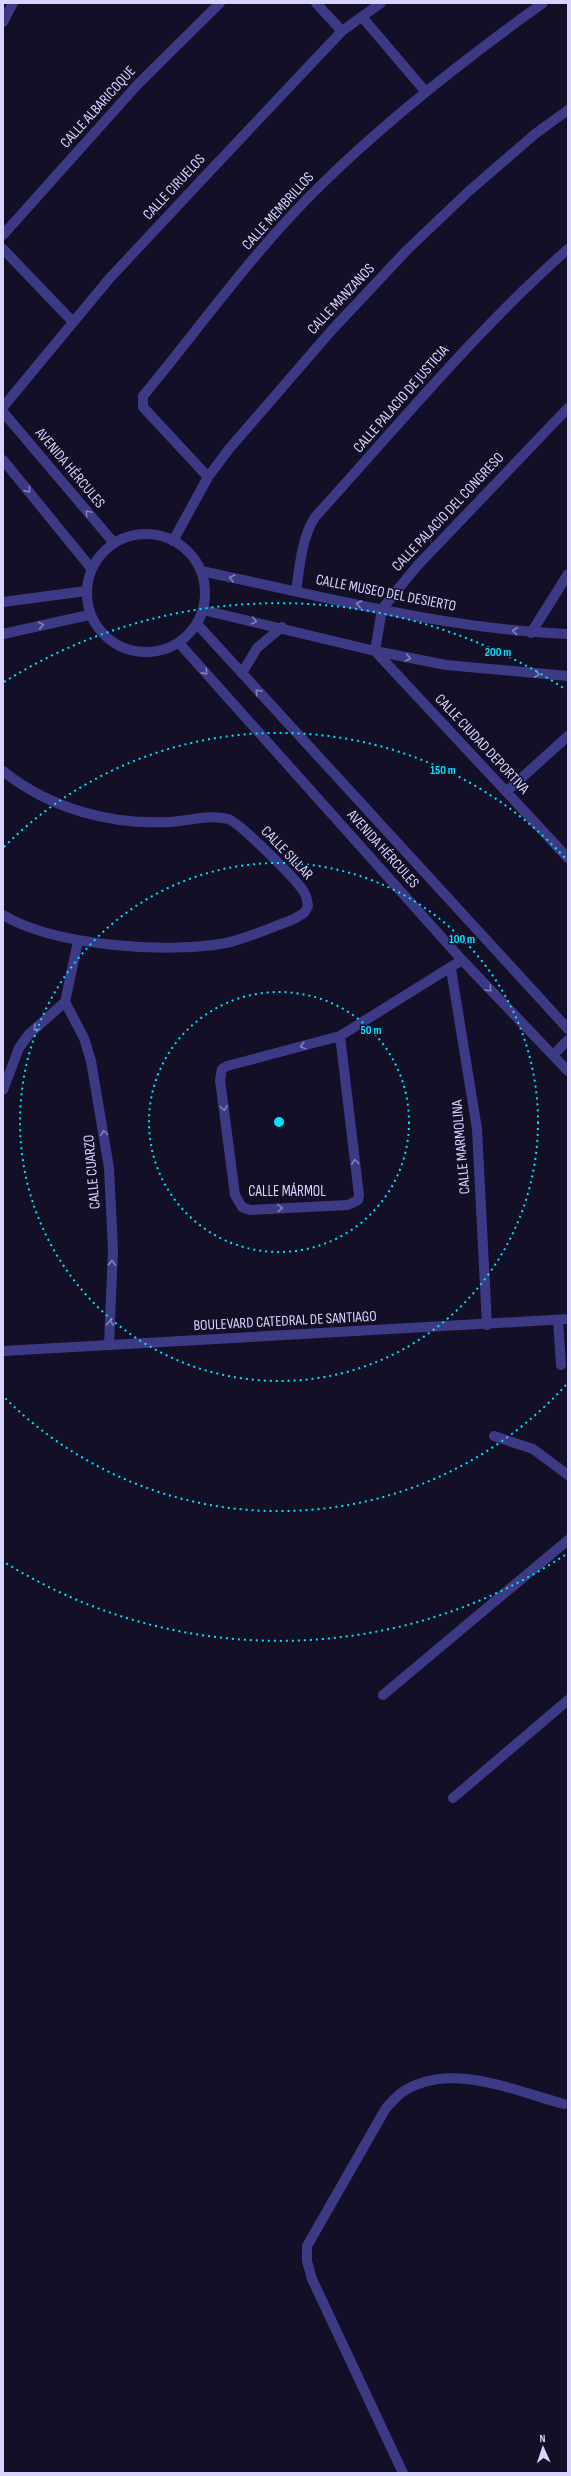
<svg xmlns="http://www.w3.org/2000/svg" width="571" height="2476" font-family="'Sofia Sans Condensed',sans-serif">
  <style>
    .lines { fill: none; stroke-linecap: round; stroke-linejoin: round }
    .service { stroke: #3d3a85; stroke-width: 10 }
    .pedestrian { stroke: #3d3a85; stroke-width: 10 }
    .minor { stroke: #3d3a85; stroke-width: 10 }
    .tertiary { stroke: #3d3a85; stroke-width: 10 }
    .oneway { stroke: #837fbc }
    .ring { fill: none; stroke: #00e5ff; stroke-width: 2; stroke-dasharray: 2 4 }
    .labels { text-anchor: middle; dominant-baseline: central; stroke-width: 3; stroke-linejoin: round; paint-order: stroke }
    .street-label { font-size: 15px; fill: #d9d4ff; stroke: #130f26 }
    .centre { fill: #00e5ff; stroke: #130f26; stroke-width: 2 }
    .ring-label { font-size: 12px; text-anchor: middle; font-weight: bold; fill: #00e5ff; stroke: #130f26; stroke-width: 3; stroke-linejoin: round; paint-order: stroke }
  </style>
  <rect width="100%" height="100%" fill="#130f26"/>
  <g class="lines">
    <path class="service" d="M383,1695L568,1540
      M453,1798L568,1700
      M403,2473L312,2279L307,2261V2246L386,2108C391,2103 396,2097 401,2093C448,2060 515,2091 564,2104"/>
    <path class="pedestrian" d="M362,17L425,91"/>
    <path class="minor" d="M316,3L342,31
      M3,22L13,3
      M3,235L138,84L220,3
      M3,249L73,322
      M3,407L109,279L209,172L342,31L381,3
      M568,408L417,566L382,609L375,651L568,858
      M3,412L114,543
      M3,460L91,568
      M208,477L143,407V396C200,327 257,247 321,185C389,118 465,59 543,3
      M173,541L208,477L229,449L331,331L407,250L469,191L535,134L568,110
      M296,591C300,566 301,539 315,517C398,426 476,330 568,249
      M197,624L568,1029
      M531,633L568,574
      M179,643L462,960L568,1071
      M3,771C50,809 111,825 170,822C188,821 211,814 228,819C239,822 297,880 304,892C307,897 307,901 308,906L304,913L294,919C272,927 249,938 226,943C167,954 55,946 3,915
      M506,792L568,736
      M451,969L477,1129L487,1325
      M65,1002L84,1038L91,1061L109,1168L113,1250L109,1345
      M340,1036L359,1195L358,1200L348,1205L250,1210L242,1207L235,1195L220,1080L222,1069L227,1066L340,1036L462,960
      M553,1055L568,1040
      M3,1090L19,1048L29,1034L65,1002L78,941
      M558,1320L561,1365
      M494,1436L533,1449L568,1475"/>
    <path class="tertiary" d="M87 593a59 59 0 1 1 118 0a59 59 0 1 1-118 0Z
      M201,571C322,596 444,629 568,634
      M3,602L86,591
      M203,610L375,651L446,665L568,676
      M3,634L89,615
      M242,673L257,648L282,627
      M3,1351L568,1319"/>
  </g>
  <defs><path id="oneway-chevron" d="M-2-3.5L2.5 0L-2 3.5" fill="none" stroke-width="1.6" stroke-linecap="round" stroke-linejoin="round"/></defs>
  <g class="oneway">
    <use href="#oneway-chevron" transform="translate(28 490) rotate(51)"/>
    <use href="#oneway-chevron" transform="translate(88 513) rotate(-130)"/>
    <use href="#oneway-chevron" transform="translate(232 578) rotate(-168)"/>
    <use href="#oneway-chevron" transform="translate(359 604) rotate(-168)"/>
    <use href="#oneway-chevron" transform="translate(254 621) rotate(13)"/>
    <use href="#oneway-chevron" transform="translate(41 625) rotate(-12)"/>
    <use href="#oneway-chevron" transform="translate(515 631) rotate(-174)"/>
    <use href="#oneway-chevron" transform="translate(408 658) rotate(11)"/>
    <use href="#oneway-chevron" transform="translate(205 672) rotate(48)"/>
    <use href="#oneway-chevron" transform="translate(537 674) rotate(6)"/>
    <use href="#oneway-chevron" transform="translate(258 692) rotate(-132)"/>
    <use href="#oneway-chevron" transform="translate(489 989) rotate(46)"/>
    <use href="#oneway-chevron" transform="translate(36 1028) rotate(138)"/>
    <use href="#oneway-chevron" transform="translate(303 1046) rotate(165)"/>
    <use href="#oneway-chevron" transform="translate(224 1108) rotate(82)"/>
    <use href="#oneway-chevron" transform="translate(104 1133) rotate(-98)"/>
    <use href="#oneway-chevron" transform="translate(355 1162) rotate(-97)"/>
    <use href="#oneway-chevron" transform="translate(280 1208) rotate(-2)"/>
    <use href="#oneway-chevron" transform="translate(112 1263) rotate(-88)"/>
    <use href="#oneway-chevron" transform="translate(110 1323) rotate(-87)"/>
  </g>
  <g class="ring">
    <circle cx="279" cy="1122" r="130"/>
    <circle cx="279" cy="1122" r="259"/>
    <path d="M566 1385A389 389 0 0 1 4 1397M4 847A389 389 0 0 1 566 859"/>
    <path d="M565 1555A519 519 0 0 1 4 1562M4 682A519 519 0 0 1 565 689"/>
  </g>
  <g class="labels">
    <g class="street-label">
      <text transform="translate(98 107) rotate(-48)">CALLE ALBARICOQUE</text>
      <text transform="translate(174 187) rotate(-47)">CALLE CIRUELOS</text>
      <text transform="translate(278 211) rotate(-48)">CALLE MEMBRILLOS</text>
      <text transform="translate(341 299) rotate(-47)">CALLE MANZANOS</text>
      <text transform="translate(401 399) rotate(-49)">CALLE PALACIO DE JUSTICIA</text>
      <text transform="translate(70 468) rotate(50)">AVENIDA HÉRCULES</text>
      <text transform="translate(448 512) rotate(-47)">CALLE PALACIO DEL CONGRESO</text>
      <text transform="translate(386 593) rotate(11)">CALLE MUSEO DEL DESIERTO</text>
      <text transform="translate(482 744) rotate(47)">CALLE CIUDAD DEPORTIVA</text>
      <text transform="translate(383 849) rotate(48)">AVENIDA HÉRCULES</text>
      <text transform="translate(287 853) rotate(46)">CALLE SILLAR</text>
      <text transform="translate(461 1147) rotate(-95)">CALLE MARMOLINA</text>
      <text transform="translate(92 1172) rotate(-95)">CALLE CUARZO</text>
      <text x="287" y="1191">CALLE MÁRMOL</text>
      <text transform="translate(285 1321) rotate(-3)">BOULEVARD CATEDRAL DE SANTIAGO</text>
    </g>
  </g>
  <circle cx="279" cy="1122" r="6" class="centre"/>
  <g class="ring-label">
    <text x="498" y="656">200 m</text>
    <text x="443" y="774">150 m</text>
    <text x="462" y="943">100 m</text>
    <text x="371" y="1034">50 m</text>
  </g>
  <rect width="571" height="2476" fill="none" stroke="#d9d4ff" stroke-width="8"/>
  <g transform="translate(543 2448) rotate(357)" stroke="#130f26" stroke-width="3" paint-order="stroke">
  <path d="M0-3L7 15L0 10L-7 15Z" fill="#d9d4ff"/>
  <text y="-6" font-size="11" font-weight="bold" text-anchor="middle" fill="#d9d4ff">N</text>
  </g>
</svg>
